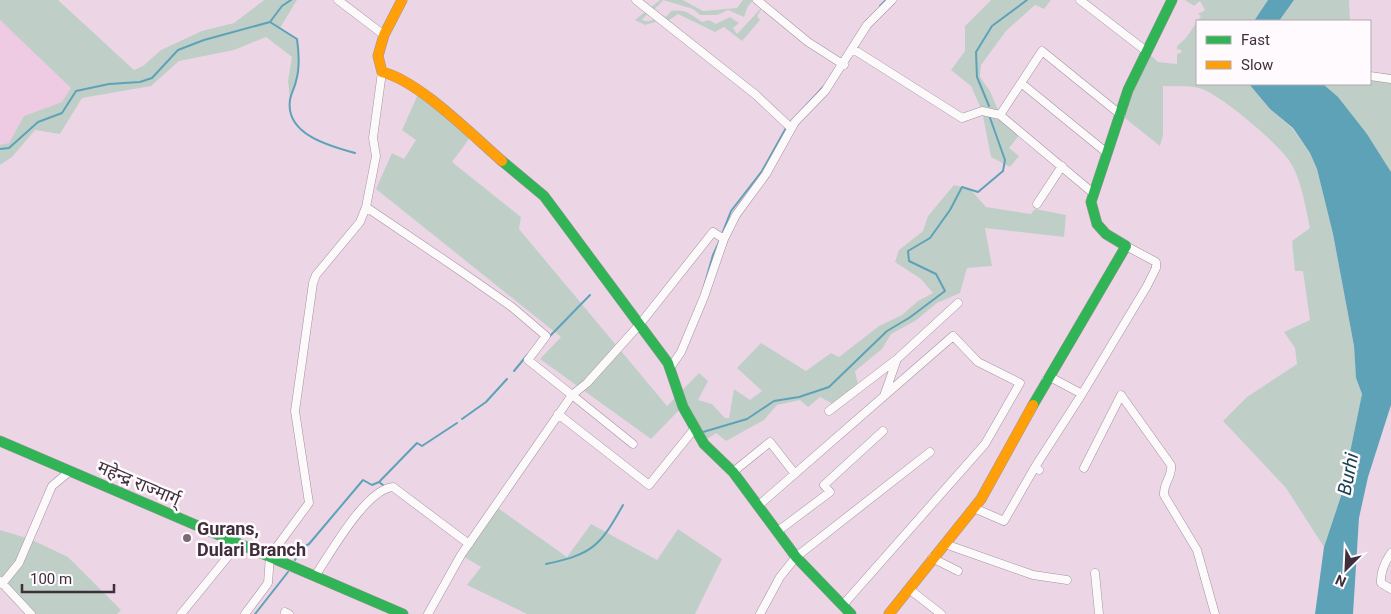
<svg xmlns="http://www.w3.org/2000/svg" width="1391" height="614" font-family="Roboto,'Noto Sans Devanagari',sans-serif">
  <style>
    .built { fill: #eecae3 }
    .green { fill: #bfcfc7 }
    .water { fill: #5ea2b8 }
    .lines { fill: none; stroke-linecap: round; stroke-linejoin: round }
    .stream { stroke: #5ea2b8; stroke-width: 2 }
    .street-casing { stroke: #a3929e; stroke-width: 9 }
    .fast-casing { stroke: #a3929e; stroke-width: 11 }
    .slow-casing { stroke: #a3929e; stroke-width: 11 }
    .street { stroke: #fcf9fb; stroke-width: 8 }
    .fast { stroke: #30b455; stroke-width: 10 }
    .slow { stroke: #ff9f0a; stroke-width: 10 }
    .poi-dot { fill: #7c6976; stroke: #fefafd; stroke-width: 2 }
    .labels { text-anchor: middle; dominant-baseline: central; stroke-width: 5; stroke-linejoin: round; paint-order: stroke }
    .street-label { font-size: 18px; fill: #3f2f3a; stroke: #fefafd }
    .poi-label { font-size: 18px; font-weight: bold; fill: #3f2f3a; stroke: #fefafd; text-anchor: start }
    .water-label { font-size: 19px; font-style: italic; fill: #15424d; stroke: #fefafd }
  </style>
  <rect width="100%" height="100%" fill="#ecd6e6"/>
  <path class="built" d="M0,20L71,88L62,102L24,116L9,143L0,145Z"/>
  <path class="green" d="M0,0H58L134,70L143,66L161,50L202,31L234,23L264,0H297L280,28L297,39C300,61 298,79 290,99L288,81L292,57L266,37L234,50L179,61L151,86L82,98L60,134L35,130L12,157L0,165V145L9,143L24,116L62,102L71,88L0,20Z
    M660,0H683L703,11L737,8L743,0H753L747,8L744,17L728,10L717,15H700L693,9L663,0C657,9 648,12 642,20C649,23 655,20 660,14L666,17L671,11C686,9 690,14 702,22L709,20L716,24L730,17L739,23L733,28L737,34L764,5L757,16L760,20L742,41L724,27L715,32L678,14L665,23L658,21L645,25L635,20Z
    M991,0H1051L1044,9L1035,5L1006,31L981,65L980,77L990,91L1000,115L1021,133L1009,148L1019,156L1010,167L991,157L982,111L971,86L951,70L965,51V26Z
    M1185,0H1268L1254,21H1197V84H1249L1270,109L1292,128L1310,153L1317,169L1333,234L1354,346L1356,378L1362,394L1341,496L1324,547L1286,488L1223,421L1247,397L1297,364L1295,348L1284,332L1310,320L1303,271H1295L1292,241L1310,228C1306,209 1301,178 1290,162C1278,143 1222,96 1202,89C1191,85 1175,87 1163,86V135L1160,146L1121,115L1146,51L1158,62L1177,64V54L1182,52L1180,49L1177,50V46L1186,38L1201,16L1198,14L1205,10L1200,1L1194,6Z
    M1294,0H1349L1350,21H1279Z
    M1370,72L1391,74V172L1367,134L1323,84H1370Z
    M419,92L472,135L452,162L521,217L519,229L667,406L699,373L708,381L698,400L712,404L725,418H729L734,389L750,400L762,391L737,368L761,343L806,371L831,353L839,357L879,326L902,315L918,301L933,293L921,279L895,262L899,250L923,231L928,216L954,185L970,189L986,207L1031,214L1035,209L1066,215L1064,237L985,228L992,266L967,268L960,293L937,303L915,321L891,334L882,349L855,371L858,385L833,404L820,397L808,407L800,400L777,405L764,420L726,441L716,433L703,442L682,407L651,439L540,359L561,337L376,189L392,153L404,159L416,140L402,130Z
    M495,506L567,557L591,524L657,560L678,529L722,559L695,614H527L467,585L481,567L461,555Z
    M0,530L30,539L68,557L121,610L117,614H31L0,581Z"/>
  <path class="water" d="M1268,0H1294L1279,21H1254Z
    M1249,84H1323L1338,97L1367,134L1391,172V405L1368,477L1359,518L1353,614H1315L1324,547L1341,496L1362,394L1356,378L1354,346L1333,234L1317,169L1310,153L1293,128L1270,109Z"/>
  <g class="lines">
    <path class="stream" d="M291,0L282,6L270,22L297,39C299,53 300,68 296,81C295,87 291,93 290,100C285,134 329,146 355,153
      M880,6L886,0
      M989,106L977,77L976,52L992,26L1027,0
      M789,124L825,85
      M0,149L9,148L38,122L62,113L76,91L109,84L140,82L152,78L178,50L204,40L270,22
      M722,234L731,211L762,171L786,128
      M703,290L713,255L720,240
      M550,336L590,295
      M514,371L528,354
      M462,419L486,402L507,379
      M703,432L747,419L774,401L799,397L829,387L887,331L909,318L945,291L936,274L909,261L908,251L930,238L950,210L962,187L978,192L1003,171L1005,160L989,115
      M379,482L417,443L422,446L457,423
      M295,560L303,547L309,544L363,480L372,485L379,482L383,485
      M546,564C593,554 600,546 623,505
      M255,614L288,572"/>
    <defs>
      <path id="street" d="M338,0L384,35
        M636,0L756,95L791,128
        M757,0L808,42L844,65
        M1080,0L1146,51
        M853,49L962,118L982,111L1000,115L1093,193
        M1370,76L1391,79
        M1021,83L1042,51L1121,115
        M1000,115L1021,83L1107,153
        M1037,204L1062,166
        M366,207L462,272L512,307L546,336L528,360L572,395L461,555L428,614
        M670,368L681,352L704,297L724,239L736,215L766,174L795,122L825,91L867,25L892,0
        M1046,380L1052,378L1082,394L1147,286L1156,268V262L1126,246
        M884,396L897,359L958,303
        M829,411L897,359
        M558,414L649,485L695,428
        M633,444L572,395L587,383L640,324L713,232L724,239
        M1035,467L1082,394
        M1084,468L1121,395L1171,465C1173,476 1163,483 1164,495L1197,550L1215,614
        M733,472L770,442L795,474
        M759,505L953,336L978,362L1020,383L985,444L842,606
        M974,508L1004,521L1035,467L1039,470
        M778,531L830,492L824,485L883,431
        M945,544L1033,575L1067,580
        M1391,553C1385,562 1380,572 1381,583L1391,589
        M932,558L958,571
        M1095,573L1099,614
        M315,576C330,554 366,489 393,487L469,544
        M0,581L31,614
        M2,584L19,563L52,486L70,471
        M909,589L941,614
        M285,612L289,614
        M181,614L239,543
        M245,614L268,583L270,556L309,503L295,411L313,283L316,275L360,222L366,207L376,156L373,138L382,72
        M760,614L780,577L796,557L930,452"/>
      <path id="fast" d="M502,161L544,196L668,363L683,407L704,444L733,472L796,557L851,614
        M1033,405L1126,246L1106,234L1097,224L1091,202L1128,90L1172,0
        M0,441L403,614"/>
      <path id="slow" d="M402,0L384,35L378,56L382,72C418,80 473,136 502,161
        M889,614L981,499L1033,405"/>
    </defs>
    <use href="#street" class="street-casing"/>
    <use href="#fast" class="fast-casing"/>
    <use href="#slow" class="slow-casing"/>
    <use href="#street" class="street"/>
    <use href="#fast" class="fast"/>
    <use href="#slow" class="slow"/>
  </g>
  <circle class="poi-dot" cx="187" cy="538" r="5"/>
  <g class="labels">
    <g class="street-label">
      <text transform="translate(139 483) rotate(23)">महेन्द्र राज्मार्ग्</text>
    </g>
    <g class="poi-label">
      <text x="197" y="528">Gurans,<tspan x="197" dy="21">Dulari Branch</tspan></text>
    </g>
    <g class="water-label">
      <text transform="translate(1348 474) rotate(-79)">Burhi</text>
    </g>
  </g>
  <rect x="1196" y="20" width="175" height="65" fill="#fefafd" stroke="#b2a9af"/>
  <rect x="1206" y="36" width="25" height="8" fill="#30b455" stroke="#b2a9af"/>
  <text x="1241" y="45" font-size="15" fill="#3f2f3a">Fast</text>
  <rect x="1206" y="61" width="25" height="8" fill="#ff9f0a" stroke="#b2a9af"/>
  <text x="1241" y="70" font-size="15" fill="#3f2f3a">Slow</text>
  <g transform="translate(1346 569) rotate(204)" stroke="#fefafd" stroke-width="4" paint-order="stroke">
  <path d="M0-4L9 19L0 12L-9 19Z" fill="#3f2f3a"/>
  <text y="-8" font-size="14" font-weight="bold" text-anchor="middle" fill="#3f2f3a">N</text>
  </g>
  <path d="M22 584v8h92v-8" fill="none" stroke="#3f2f3a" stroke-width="2.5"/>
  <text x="30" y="584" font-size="15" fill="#3f2f3a" stroke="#fefafd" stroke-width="4" paint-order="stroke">100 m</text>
</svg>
